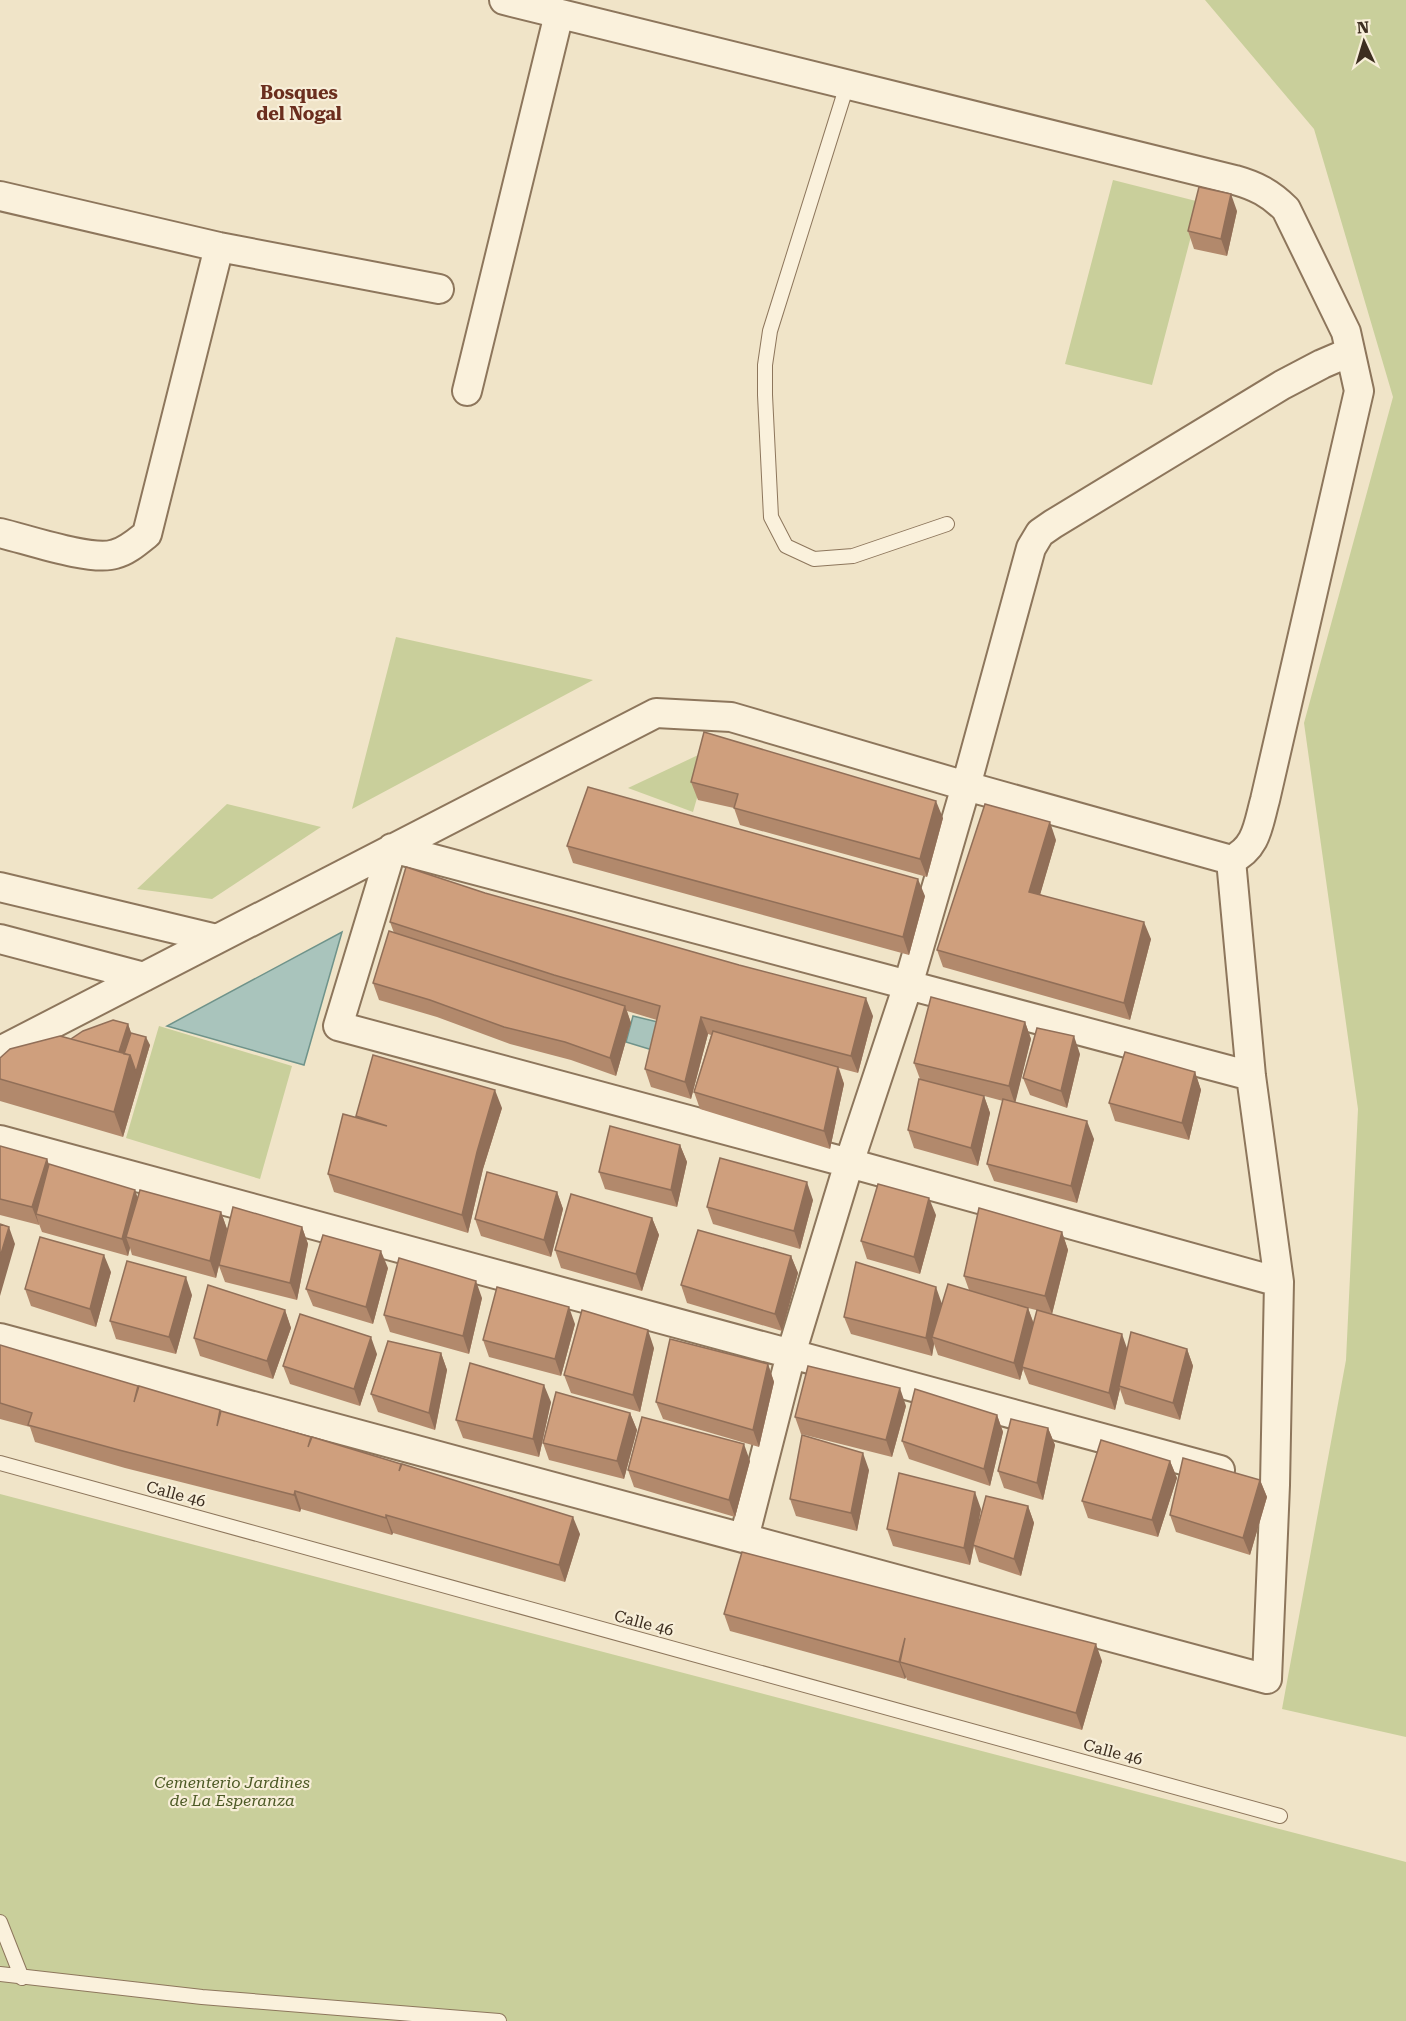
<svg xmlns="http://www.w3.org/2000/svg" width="1406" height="2021" font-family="'Roboto Serif',serif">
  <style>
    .green { fill: #c9cf9b }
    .water { fill: #a9c4bc; stroke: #6f938a; stroke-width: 1.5 }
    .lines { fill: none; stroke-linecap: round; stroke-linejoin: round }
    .service-casing { stroke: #8d765c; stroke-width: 16 }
    .minor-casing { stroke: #8d765c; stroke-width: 32 }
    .service { stroke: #faf1dc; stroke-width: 14 }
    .minor { stroke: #faf1dc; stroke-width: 28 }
    .wall { fill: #b2896c }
    .shaded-wall { fill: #916f58 }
    .building { fill: #cf9f7d; stroke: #916f58; stroke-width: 1.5 }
    .labels { text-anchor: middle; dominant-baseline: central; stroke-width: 4.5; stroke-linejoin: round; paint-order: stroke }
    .street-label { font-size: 16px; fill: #3d2e20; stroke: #f7eed8 }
    .park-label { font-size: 16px; font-style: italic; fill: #4d5a26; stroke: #f7eed8 }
    .neighbourhood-label { font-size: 18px; font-weight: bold; fill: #6b2e1e; stroke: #f7eed8 }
  </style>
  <rect width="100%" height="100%" fill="#f0e4c8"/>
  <path class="green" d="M1205,0H1406V1737L1282,1709L1346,1360L1358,1109L1304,723L1393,397L1314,129Z
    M1113,180L1200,202L1152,385L1065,364Z
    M396,637L593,680L352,809Z
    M711,749L693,812L628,788Z
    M227,804L321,827L212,899L137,889Z
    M159,1026L292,1066L260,1179L126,1138Z
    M0,1494L1406,1862V2021H0Z"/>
  <path class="water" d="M342,932L304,1065L167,1026Z
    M633,1016L666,1024L659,1052L626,1042Z"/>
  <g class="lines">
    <defs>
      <path id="service" d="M847,85L770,331L765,365V395L771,517L786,546L814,559L853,556L947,524
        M0,1463L1280,1816
        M0,1922L22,1978
        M0,1974L202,1997L499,2021"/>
      <path id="minor" d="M0,196L219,247L439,289
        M467,391L559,14
        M0,533C26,539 92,562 115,554C127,551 137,542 147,534L219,247
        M0,887L217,939
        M0,939L144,977
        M0,1051L656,713L731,717L966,786L1231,860C1257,848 1258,825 1265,800L1359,391L1346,332L1286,209C1270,193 1256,186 1235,180L504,0
        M1251,1076L392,848L338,1026L849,1163L1279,1282
        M0,1140L1220,1470
        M0,1338L1267,1679L1275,1485L1279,1282L1251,1076L1231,860
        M744,1538L791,1354L849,1163L908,985L966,786L1031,548L1040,533L1053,524L1282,385L1322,364L1350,352"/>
    </defs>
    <use href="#service" class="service-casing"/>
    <use href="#minor" class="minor-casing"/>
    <use href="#service" class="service"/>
    <use href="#minor" class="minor"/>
  </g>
  <path class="wall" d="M1237,211L1227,256L1194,249L1188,231Z
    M691,782L943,818L927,877L740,825L734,808L698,800Z
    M1056,840L1040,894L1151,939L1130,1020L943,967L937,950Z
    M567,846L925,896L909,955L573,863Z
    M485,893L873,1016L858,1073L839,1068L844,1084L830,1149L700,1109L694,1092L711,1035L708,1034L691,1099L651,1087L645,1069L657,1020L627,1011L631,1023L616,1076L571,1060L510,1044L437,1017L379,1000L373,983L394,933L390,922Z
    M1025,1022L1031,1039L1015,1102L1094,1139L1077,1203L994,1181L987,1164L1003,1101L973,1093L984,1096L990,1113L978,1166L914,1148L908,1130L920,1079L914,1063Z
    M128,1024L131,1033L150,1045L123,1137L0,1101V1058Z
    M1080,1054L1067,1108L1030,1095L1023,1078Z
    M1195,1072L1201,1090L1189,1140L1115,1121L1109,1103Z
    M502,1108L483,1169L468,1233L334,1192L328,1174L356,1118V1116Z
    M680,1145L687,1162L677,1207L605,1189L599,1172Z
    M0,1146L47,1159L49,1165L138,1197L221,1212L227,1229L302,1227L308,1244L297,1300L225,1282L219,1266L216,1278L132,1255L130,1248L128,1256L42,1232L39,1224V1225L0,1215Z
    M557,1192L563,1209L551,1257L481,1236L475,1219Z
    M813,1200L800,1249L713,1224L707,1207Z
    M936,1215L920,1274L867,1259L861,1241Z
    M652,1218L659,1235L642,1291L561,1268L555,1250Z
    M1062,1232L1068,1250L1052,1314L1028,1308L1034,1324L1127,1349H1187L1193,1366L1180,1420L1125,1404L1120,1389L1115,1410L1029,1384L1023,1369L1020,1380L938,1355L934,1344L932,1356L851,1334L844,1317L942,1303L969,1290L964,1276Z
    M791,1256L798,1273L782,1331L687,1303L681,1285Z
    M388,1268L373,1324L313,1306L306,1289Z
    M111,1272L96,1327L31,1306L25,1289Z
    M192,1295L176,1354L116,1339L110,1321Z
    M482,1298L469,1354L390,1332L384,1315Z
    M285,1310L291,1328L273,1379L200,1356L194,1338Z
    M575,1324L561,1376L489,1357L483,1340Z
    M0,1345L221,1412L311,1437L312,1438L402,1465L580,1534L565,1582L393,1533L392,1535L301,1509L300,1512L125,1468L35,1442L30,1427L0,1419Z
    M654,1348L640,1412L571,1393L564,1375Z
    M441,1353L447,1370L435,1430L378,1412L371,1394Z
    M377,1354L360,1406L290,1384L283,1366Z
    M768,1364L774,1382L759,1447L663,1419L656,1402Z
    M551,1402L539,1457L463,1438L456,1420Z
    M906,1406L892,1457L801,1434L795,1417Z
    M630,1413L637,1430L624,1479L549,1460L543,1443Z
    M997,1415L1003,1432L990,1486L909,1459L902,1441Z
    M1048,1428L1055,1445L1043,1500L1004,1488L998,1471Z
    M750,1461L735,1517L634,1487L628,1470Z
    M1170,1461L1177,1478L1158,1537L1088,1518L1082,1501Z
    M869,1470L857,1531L796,1516L790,1499Z
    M1260,1480L1267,1497L1250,1555L1176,1532L1170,1515Z
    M1028,1506L1034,1523L1021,1576L979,1562L974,1546L970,1565L893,1546L887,1529L981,1509L977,1532Z
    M724,1614L1102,1661L1082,1730L907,1680L906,1677L905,1679L730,1631Z"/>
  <path class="shaded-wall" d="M1231,194L1237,211L1227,256L1221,239Z
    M936,801L943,818L927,877L920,859Z
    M1050,822L1056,840L1036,909L1029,892Z
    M918,879L925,896L909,955L903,937Z
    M1144,922L1151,939L1130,1020L1124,1003Z
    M866,998L873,1016L858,1073L851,1056Z
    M625,1006L631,1023L616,1076L610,1058Z
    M701,1017L708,1034L691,1099L685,1082Z
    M1025,1022L1031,1039L1015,1104L1009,1086Z
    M128,1024L134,1041L125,1069L117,1059Z
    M1074,1036L1080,1054L1067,1108L1061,1091Z
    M146,1037L150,1045L123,1137L114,1112L130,1055Z
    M838,1067L844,1084L830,1149L824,1131Z
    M1195,1072L1201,1090L1189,1140L1182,1123Z
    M495,1090L502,1108L483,1169L468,1233L462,1215L477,1152Z
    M984,1096L990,1113L978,1166L971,1148Z
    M1087,1121L1094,1139L1077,1203L1071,1186Z
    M680,1145L687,1162L677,1207L671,1190Z
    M47,1159L53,1177L36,1214L39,1225L32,1207Z
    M807,1182L813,1200L800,1249L794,1231Z
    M135,1190L141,1207L126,1237L130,1248L128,1256L122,1239Z
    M557,1192L563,1209L551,1257L544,1240Z
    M929,1198L936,1215L920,1274L914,1257Z
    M221,1212L227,1229L216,1278L210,1261Z
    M652,1218L659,1235L642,1291L636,1274Z
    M9,1227L15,1244L0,1296V1257Z
    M302,1227L308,1244L297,1300L290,1283Z
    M1062,1232L1068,1250L1052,1314L1045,1296Z
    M381,1251L388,1268L373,1324L366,1307Z
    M104,1255L111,1272L96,1327L90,1309Z
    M791,1256L798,1273L782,1331L775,1314Z
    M186,1277L192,1295L176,1354L169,1337Z
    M476,1281L482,1298L469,1354L463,1336Z
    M936,1287L942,1304L932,1337L934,1344L932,1356L926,1338Z
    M569,1307L575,1324L561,1376L555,1359Z
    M1028,1308L1034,1325L1022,1367L1023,1369L1020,1380L1014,1363Z
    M285,1310L291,1328L273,1379L267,1361Z
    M648,1330L654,1348L640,1412L633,1395Z
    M1122,1334L1128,1351L1119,1386L1120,1389L1115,1410L1109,1393Z
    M371,1337L377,1354L360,1406L354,1389Z
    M1187,1349L1193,1366L1180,1420L1173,1403Z
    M441,1353L447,1370L435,1430L429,1413Z
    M768,1364L774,1382L759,1447L753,1430Z
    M544,1385L551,1402L539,1457L533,1439Z
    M900,1388L906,1406L892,1457L886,1440Z
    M630,1413L637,1430L624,1479L617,1461Z
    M997,1415L1003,1432L990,1486L984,1469Z
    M1048,1428L1055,1445L1043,1500L1037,1483Z
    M744,1444L750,1461L735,1517L729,1500Z
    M863,1453L869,1470L857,1531L851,1513Z
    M1170,1461L1177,1478L1158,1537L1152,1520Z
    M1260,1480L1267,1497L1250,1555L1243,1538Z
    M295,1491L301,1509L300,1512L294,1495Z
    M975,1492L981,1509L970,1565L964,1548Z
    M1028,1506L1034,1523L1021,1576L1014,1559Z
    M386,1515L393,1533L392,1535L386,1518Z
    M573,1517L580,1534L565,1582L559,1565Z
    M905,1638L900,1662L906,1677L905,1679L899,1662Z
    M1096,1644L1102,1661L1082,1730L1076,1713Z"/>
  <path class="building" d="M1199,187L1231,194L1221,239L1188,231Z
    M704,732L936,801L920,859L734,808L738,794L691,782Z
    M588,787L918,879L903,937L567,846Z
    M985,804L1050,822L1029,892L1144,922L1124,1003L937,950Z
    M406,867L485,893L571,917L739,965L866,998L851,1056L701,1017L685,1082L645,1069L660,1006L554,975L390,922Z
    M389,931L625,1006L610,1058L565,1042L504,1027L430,1000L373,983Z
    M931,997L1025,1022L1009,1086L914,1063Z
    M113,1020L128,1024L119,1052L71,1039L83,1031Z
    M1037,1028L1074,1036L1061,1091L1023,1078Z
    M713,1031L838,1067L824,1131L694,1092Z
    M131,1033L146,1037L136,1072L130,1055L124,1054Z
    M60,1036L130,1055L114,1112L0,1079V1058L10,1049Z
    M1125,1052L1195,1072L1182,1123L1109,1103Z
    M373,1055L495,1090L477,1152L462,1215L328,1174L343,1114L387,1126L356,1116Z
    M919,1079L984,1096L971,1148L908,1130Z
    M1003,1099L1087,1121L1071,1186L987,1164Z
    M610,1126L680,1145L671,1190L599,1172Z
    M0,1146L47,1159L32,1207L0,1199Z
    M720,1158L807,1182L794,1231L707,1207Z
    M49,1164L135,1190L122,1239L36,1214Z
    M487,1172L557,1192L544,1240L475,1219Z
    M878,1184L929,1198L914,1257L861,1241Z
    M140,1190L221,1212L210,1261L126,1237Z
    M571,1194L652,1218L636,1274L555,1250Z
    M233,1207L302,1227L290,1283L219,1265Z
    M979,1208L1062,1232L1045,1296L964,1276Z
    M0,1224L9,1227L0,1257Z
    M698,1230L791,1256L775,1314L681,1285Z
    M323,1235L381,1251L366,1307L306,1289Z
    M40,1237L104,1255L90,1309L25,1289Z
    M399,1258L476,1281L463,1336L384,1315Z
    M127,1261L186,1277L169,1337L110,1321Z
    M856,1262L936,1287L926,1338L844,1317Z
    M948,1284L1028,1308L1014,1363L932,1337Z
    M208,1285L285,1310L267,1361L194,1338Z
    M497,1287L569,1307L555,1359L483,1340Z
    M582,1310L648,1330L633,1395L564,1375Z
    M1037,1310L1122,1334L1109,1393L1022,1367Z
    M300,1314L371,1337L354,1389L283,1366Z
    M1131,1332L1187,1349L1173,1403L1119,1386Z
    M670,1339L768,1364L753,1430L656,1402Z
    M388,1341L441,1353L429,1413L371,1394Z
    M0,1345L138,1386L134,1402L139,1386L220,1410L217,1426L221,1411L311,1437L308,1447L312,1437L401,1464L399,1471L402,1464L573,1517L559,1565L386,1515V1518L295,1491L294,1495L119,1450L28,1425L32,1413L0,1403Z
    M470,1363L544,1385L533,1439L456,1420Z
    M808,1366L900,1388L886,1440L795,1417Z
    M915,1389L997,1415L984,1469L902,1441Z
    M556,1392L630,1413L617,1461L543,1443Z
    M642,1417L744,1444L729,1500L628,1470Z
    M1011,1419L1048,1428L1037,1483L998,1471Z
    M802,1435L863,1453L851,1513L790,1499Z
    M1101,1440L1170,1461L1152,1520L1082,1501Z
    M1183,1458L1260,1480L1243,1538L1170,1515Z
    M899,1473L975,1492L964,1548L887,1529Z
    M986,1496L1028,1506L1014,1559L973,1545Z
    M742,1552L1096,1644L1076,1713L900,1662L905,1638L899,1662L724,1614Z"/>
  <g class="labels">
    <g class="street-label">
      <text transform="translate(176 1494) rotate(15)">Calle 46</text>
      <text transform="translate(644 1623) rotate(15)">Calle 46</text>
      <text transform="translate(1113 1752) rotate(15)">Calle 46</text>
    </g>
    <g class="park-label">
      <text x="232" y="1782">Cementerio Jardines<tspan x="232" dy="18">de La Esperanza</tspan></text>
    </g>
    <g class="neighbourhood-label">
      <text x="299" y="92">Bosques<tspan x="299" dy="21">del Nogal</tspan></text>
    </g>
  </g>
  <g transform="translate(1364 42) rotate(356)" stroke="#f7eed8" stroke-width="4.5" paint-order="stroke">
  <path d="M0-4.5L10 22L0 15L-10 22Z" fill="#3d2e20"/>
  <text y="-9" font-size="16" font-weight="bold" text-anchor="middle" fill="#3d2e20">N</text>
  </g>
</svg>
